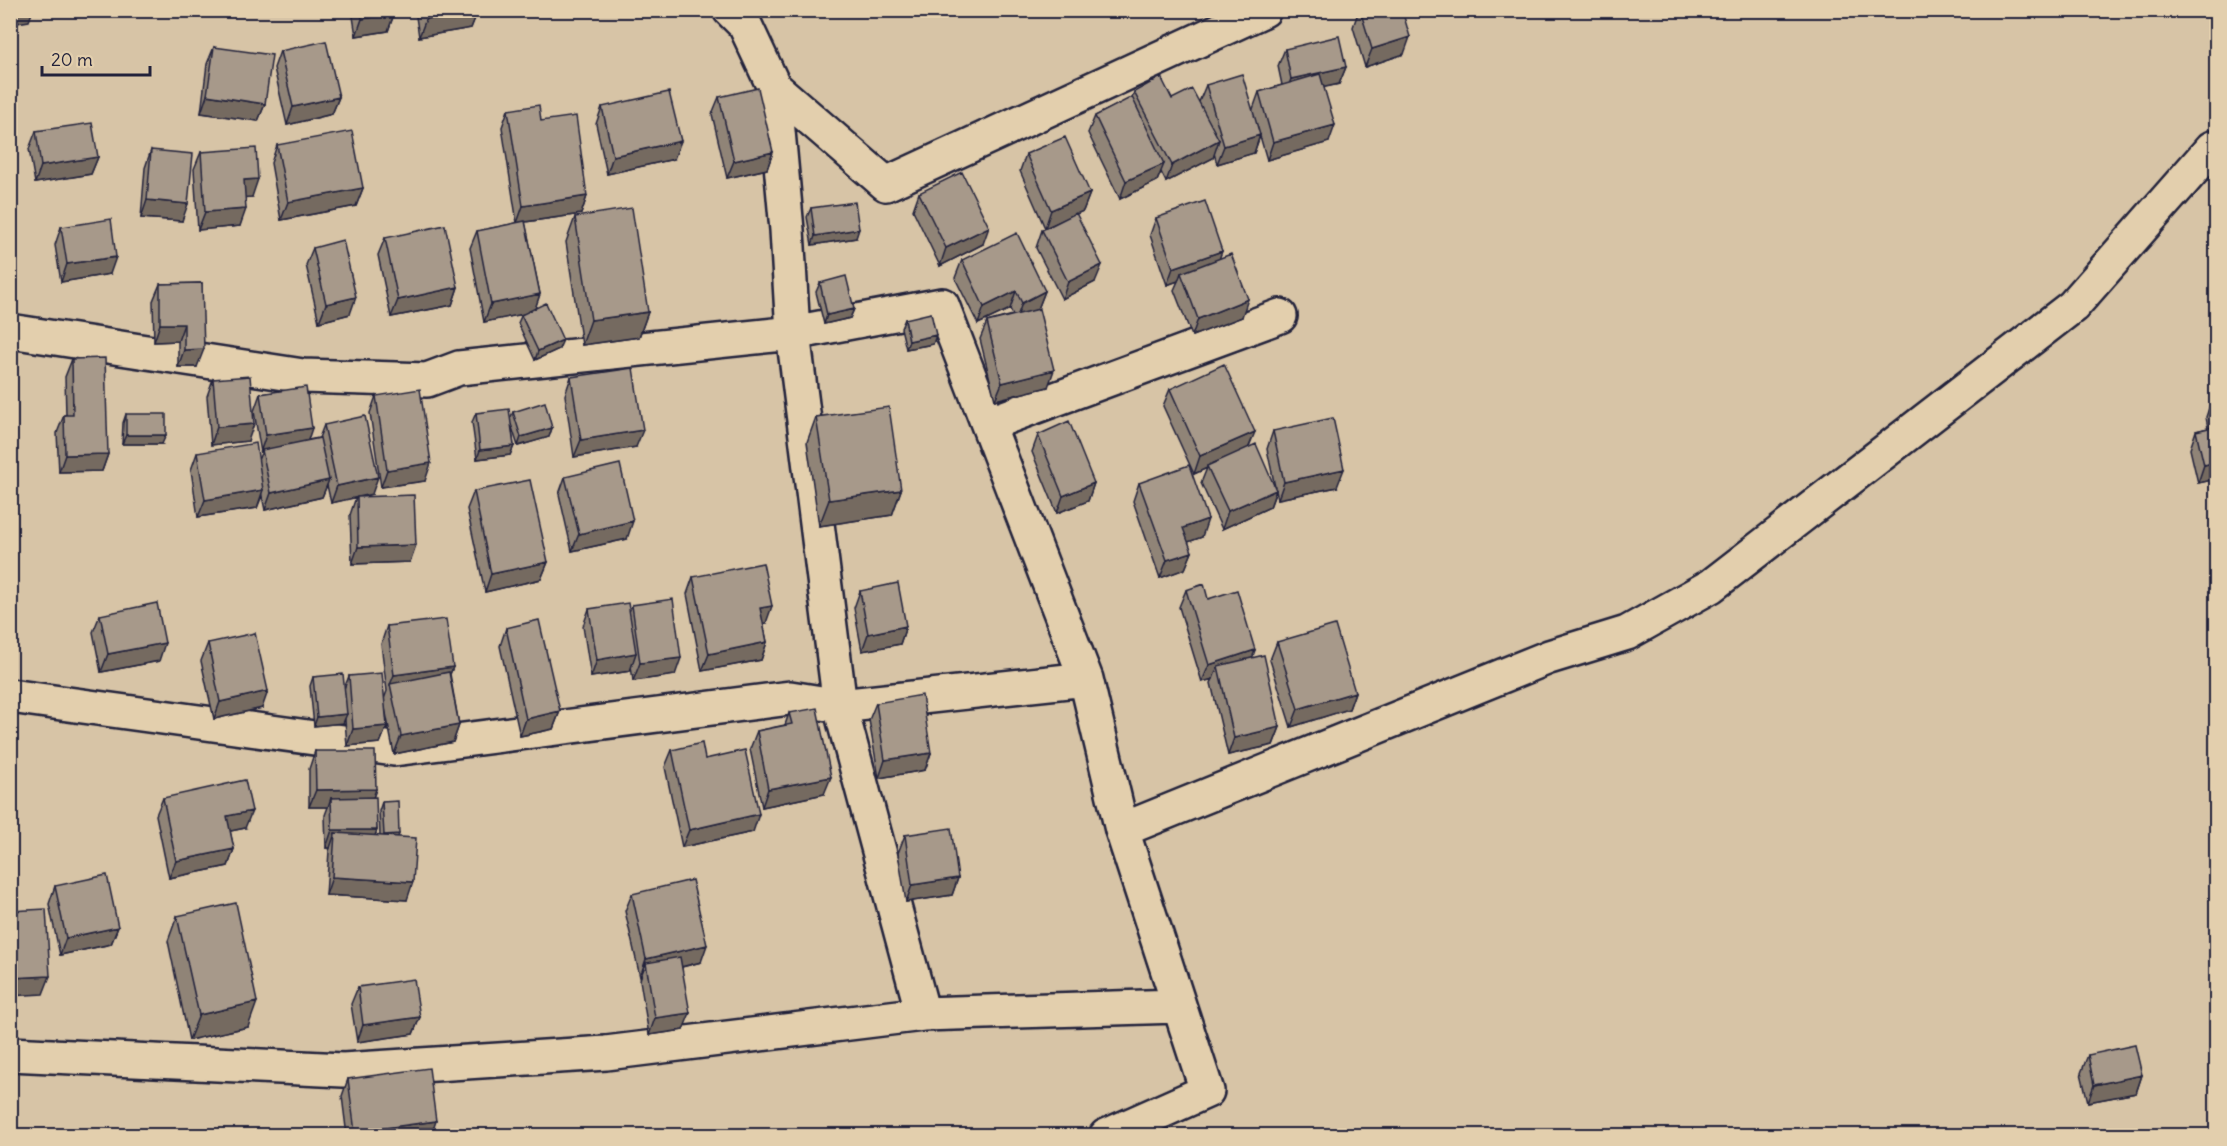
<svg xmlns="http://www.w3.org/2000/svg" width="2227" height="1146" font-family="Delius,sans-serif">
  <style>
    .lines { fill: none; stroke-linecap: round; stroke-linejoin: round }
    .street-casing { stroke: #22223b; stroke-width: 38 }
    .street { stroke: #e3cfad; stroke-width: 33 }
    .wall { fill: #908477; stroke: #22223b; stroke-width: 1.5 }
    .shaded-wall { fill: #756b61; stroke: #22223b; stroke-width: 1.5 }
    .building { fill: #a7998a; stroke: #22223b; stroke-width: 1.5 }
  </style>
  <rect width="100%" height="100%" fill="#d7c4a6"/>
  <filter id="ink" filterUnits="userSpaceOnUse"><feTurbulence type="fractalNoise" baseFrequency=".0167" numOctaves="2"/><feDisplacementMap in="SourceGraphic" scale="12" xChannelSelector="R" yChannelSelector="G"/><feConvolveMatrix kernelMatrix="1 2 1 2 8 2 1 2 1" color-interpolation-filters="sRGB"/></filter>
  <g filter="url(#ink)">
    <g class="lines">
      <defs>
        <path id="street" d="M730,10L745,25L774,87L787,230L793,333L942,305L1086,679L1122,830L1207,1091L1106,1136
          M774,87L886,184L1264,10
          M10,331L303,376L427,380L459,368L793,333L840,706L1086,679
          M988,424L1280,316
          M10,696L394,749L790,698L840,706L923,1014L1178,1006
          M1122,830L1549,657L1627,633L1711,586L2073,306L2212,148
          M10,1054L343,1070L606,1053L923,1014"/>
      </defs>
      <use href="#street" class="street-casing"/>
      <use href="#street" class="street"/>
    </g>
    <path class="wall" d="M352,10H394V14L388,31L356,36Z
      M415,10H478L471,28L419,37Z
      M1359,10H1402L1404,54L1365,67L1353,27Z
      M214,47L265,104L258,121L201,113L207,64Z
      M1285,49L1346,67L1339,84L1324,87L1329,142L1267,160L1260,136L1254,153L1217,164L1214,153L1213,158L1166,182L1161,172L1157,181L1120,199L1088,133L1095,116L1132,98L1134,92L1172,99L1199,102L1206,85L1253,109L1259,92L1282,85L1278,66Z
      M280,51L339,97L332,114L287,125L274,68Z
      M719,97L773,152L767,169L727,178L712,114Z
      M602,107L674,159L607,174L596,124Z
      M508,110L541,121L587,196L581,214L525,222L540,294L535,308L559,349L535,360L518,323L522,314L484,322L470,248L477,231L517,223L502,127Z
      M36,131L98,157L91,174L35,183L29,149Z
      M277,145L363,188L356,206L281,220L271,163Z
      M151,150L182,221L141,218L145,168Z
      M201,152L252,197H245L240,226L198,230L194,169Z
      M1026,154L1090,193L1083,211L1076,214L1095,282L1062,299L1036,248L1042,230L1067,218L1045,228L1020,171Z
      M919,193L983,244L940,266L913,210Z
      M811,208L856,238L812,245L807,217Z
      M575,217L648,312L639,337L582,345L566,242Z
      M1156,218L1222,251L1219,258L1242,317L1192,336L1174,290L1178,281L1167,285L1150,235Z
      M61,227L110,274L61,282L55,245Z
      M385,238L458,287L452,305L391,317L378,255Z
      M313,248L350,314L319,322L306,265Z
      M962,260L1045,291L1038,309L1048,387L995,400L980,339L987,322L1013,315L1010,309L978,324L955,278Z
      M202,283L197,367H178V341L154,342L153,301L160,284Z
      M820,283L854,309L850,318L824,324L816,292Z
      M905,319L936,335L933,344L906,349L901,328Z
      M72,359L108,454L102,471L59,472L57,433L64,415H66L65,377Z
      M571,377L636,447L574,457L565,395Z
      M213,379L248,441L211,445L207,396Z
      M1170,389L1249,447L1275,487L1267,449L1273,431L1337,487L1278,499L1276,491L1270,507L1222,529L1201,483L1207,468L1194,474L1163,406Z
      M260,394L308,440L319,438L324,425L372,494L359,497L410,562L352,564L350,515L356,497L331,503L327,485L322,497L265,510L262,496L257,508L198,517L191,470L197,453L259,458L261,453L254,411Z
      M376,396L425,481L381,487L370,413Z
      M2217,398V479L2198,483L2190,449L2196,431L2208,428L2206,417L2212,399Z
      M513,412L552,428L549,437L518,446L511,424L514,446L510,455L477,459L472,422L476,413L510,419Z
      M126,414L162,444H122L123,423Z
      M816,417L901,490L892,515L819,526L807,442Z
      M1038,435L1094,483L1088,501L1057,513L1032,452Z
      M565,477L627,539L572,551L559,494Z
      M1139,483L1202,537L1188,542L1192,552L1185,569L1160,578L1133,501Z
      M474,491L548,562L541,579L485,592L467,509Z
      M693,577L766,623H763L767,642L761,660L702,671L687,594Z
      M1186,590L1208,599L1252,658L1280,727L1273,745L1228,755L1211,683L1213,679L1202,682L1179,607Z
      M860,591L906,626L900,644L862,651L854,608Z
      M632,605L675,675L633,681L631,666L630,671L591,677L583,626L589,609L629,612Z
      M100,615L159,661L101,672L93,632Z
      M387,626L453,667L450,674L459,725L453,742L394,754L385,708L387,726L380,743L347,746L345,720L343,723L314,726L310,686L313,677L344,689L349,676L384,699L387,691L381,644Z
      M506,628L560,711L553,729L520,736L500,646Z
      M1277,642L1355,692L1349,709L1291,727L1270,660Z
      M208,643L262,708L214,719L201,661Z
      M876,703L931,753L925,770L879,778L869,720Z
      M789,713L824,794L762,807L750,749L757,731L785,725Z
      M672,750L705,759L753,832L682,847L665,767Z
      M315,751L376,789L373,797L377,830L375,836H380L379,811L382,802L398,837L407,900L326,895L329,851L330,848H326L325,815L328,807H309V769Z
      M163,798L245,828L230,831L234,849L228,866L169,878L156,815Z
      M905,835L958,878L952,895L906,902L898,853Z
      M55,886L118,927L111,944L60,955L49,904Z
      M632,894L701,962L682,967L683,1030L649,1035L640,980L641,976L640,977L625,911Z
      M177,916L248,1027L189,1040L168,941Z
      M358,987L420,1017L413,1034L357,1042L351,1004Z
      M2088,1055L2142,1075L2136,1093L2088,1102L2081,1073Z
      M348,1079L431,1136H347L342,1096Z"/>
    <path class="shaded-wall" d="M10,10H33L29,21L10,24Z
      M478,11L471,28L419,37L426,19Z
      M394,14L388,31L356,36L362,19Z
      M1410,37L1404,54L1365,67L1372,49Z
      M1346,67L1339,84L1285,96L1291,79Z
      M207,95L265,104L258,121L201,113Z
      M339,97L332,114L287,125L293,107Z
      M1335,125L1329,142L1267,160L1273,142Z
      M1260,135L1254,153L1217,164L1224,146Z
      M1219,140L1213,158L1166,182L1172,165Z
      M681,141L674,159L607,174L613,156Z
      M773,152L767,169L727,178L734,161Z
      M98,157L91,174L35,183L41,166Z
      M1164,164L1157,181L1120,199L1126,181Z
      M258,179L252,197L238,198L244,180Z
      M363,188L356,206L281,220L288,202Z
      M1090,193L1083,211L1045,228L1051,210Z
      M587,196L581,214L517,223L523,206Z
      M147,200L188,204L182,221L141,218Z
      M246,209L240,226L198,230L205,212Z
      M989,227L983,244L940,266L946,248Z
      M859,229L856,238L812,245L815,236Z
      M1222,251L1216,268L1181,273L1178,281L1167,285L1173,268Z
      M116,257L110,274L61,282L67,264Z
      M1102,265L1095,282L1062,299L1068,282Z
      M458,287L452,305L391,317L398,300Z
      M1016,291L1010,309L978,324L984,307Z
      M1045,291L1038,309L1016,320L1022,303Z
      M540,294L534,312L484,322L491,304Z
      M356,297L350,314L319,322L326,304Z
      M1248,299L1242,317L1192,336L1198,319Z
      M854,309L850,318L824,324L827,315Z
      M648,312L639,337L582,345L591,320Z
      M160,324H184L178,341L154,342Z
      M936,335L933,344L906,349L909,341Z
      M563,340L559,349L535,360L538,351Z
      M204,349L197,367H178L184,350Z
      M1054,370L1048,387L995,400L1002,383Z
      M254,424L248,441L211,445L217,427Z
      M312,428L306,446L262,450L260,453L266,435Z
      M552,428L549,437L518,446L521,437Z
      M643,430L636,447L574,457L581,440Z
      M1255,432L1248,449L1207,466V468L1194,474L1200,456Z
      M126,435H166L162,444H122Z
      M514,446L510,455L477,459L480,450Z
      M108,454L102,471L59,472L65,455Z
      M2217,462V479L2198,483L2204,465Z
      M431,463L425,481L381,487L387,470Z
      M1344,469L1337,487L1278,499L1284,482Z
      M378,477L372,494L331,503L337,486Z
      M329,480L322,497L265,510L271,493Z
      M1094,483L1088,501L1057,513L1063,496Z
      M263,490L257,508L198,517L205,500Z
      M901,490L892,515L819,526L829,500Z
      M1276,490L1270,507L1222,529L1228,511Z
      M1208,519L1202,537L1177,546L1183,528Z
      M633,521L627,539L572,551L579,534Z
      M416,545L410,562L352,564L358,547Z
      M1192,552L1185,569L1160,578L1167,560Z
      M548,562L541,579L485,592L491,574Z
      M772,606L766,623L753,625L760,608Z
      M906,626L900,644L862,651L868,634Z
      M767,642L761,660L702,671L709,654Z
      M165,643L159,661L101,672L108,654Z
      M1255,650L1249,668L1218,666L1213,679L1202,682L1209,665Z
      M636,653L630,671L591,677L597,660Z
      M681,658L675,675L633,681L640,663Z
      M453,667L446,684L390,685L394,675Z
      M268,691L262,708L214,719L220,702Z
      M1355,692L1349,709L1291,727L1298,709Z
      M560,711L553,729L520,736L526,719Z
      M347,714L343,723L314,726L317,717Z
      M459,725L453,742L394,754L401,736Z
      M387,726L380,743L347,746L353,729Z
      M1280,727L1273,745L1228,755L1234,738Z
      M931,753L925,770L879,778L885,760Z
      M831,777L824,794L762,807L768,789Z
      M376,789L370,807L331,798L328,807H309L316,790Z
      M252,811L245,828L221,833L227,816Z
      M759,814L753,832L682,847L689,830Z
      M332,830H377L371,847L335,833L330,848H326Z
      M399,834L396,843L380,844L384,835Z
      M234,849L228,866L169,878L176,861Z
      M332,877L413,882L407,900L326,895Z
      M958,878L952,895L906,902L912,885Z
      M118,927L111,944L60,955L66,938Z
      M707,945L701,962L648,975L646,963L641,976L640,977L646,959Z
      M50,976L43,994L10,996V978Z
      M257,1002L248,1027L189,1040L199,1015Z
      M690,1013L683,1030L649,1035L655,1018Z
      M420,1017L413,1034L357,1042L363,1025Z
      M2142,1075L2136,1093L2088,1102L2094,1085Z
      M436,1121L431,1136H353L355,1132Z"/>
    <path class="building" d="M361,10H394V14L362,19Z
      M424,10H478V11L426,19Z
      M1360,10H1402L1410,37L1372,49Z
      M1339,36L1346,67L1291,79L1285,49Z
      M326,41L339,97L293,107L280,51Z
      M214,47L272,55L265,104L207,95Z
      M1242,74L1260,135L1224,146L1206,85Z
      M1320,74L1335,125L1273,142L1259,92Z
      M1161,77L1172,99L1192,89L1219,140L1172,165L1134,92Z
      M758,88L773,152L734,161L719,97Z
      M669,92L681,141L613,156L602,107Z
      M1132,97L1164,164L1126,181L1095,116Z
      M539,105L541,121L576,116L587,196L523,206L508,110Z
      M92,123L98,157L41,166L36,131Z
      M352,131L363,188L288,202L277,145Z
      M1065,137L1090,193L1051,210L1026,154Z
      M256,148L258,179L244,180L246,209L205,212L201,152Z
      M151,150L193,154L188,204L147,200Z
      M962,172L989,227L946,248L919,193Z
      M1205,201L1222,251L1173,268L1156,218Z
      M855,202L859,229L815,236L811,208Z
      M632,208L648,312L591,320L575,217Z
      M1076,213L1102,265L1068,282L1042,230Z
      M111,219L116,257L67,264L61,227Z
      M525,221L540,294L491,304L477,231Z
      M445,225L458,287L398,300L385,238Z
      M1017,233L1045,291L1022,303L1016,291L984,307L962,260Z
      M343,240L356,297L326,304L313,248Z
      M1231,254L1248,299L1198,319L1181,273Z
      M846,276L854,309L827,315L820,283Z
      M202,283L204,349L184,350V324H160V284Z
      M546,303L563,340L538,351L521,315Z
      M1039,309L1054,370L1002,383L987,322Z
      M931,313L936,335L909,341L905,319Z
      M105,358L108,454L65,455L64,415H73L72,359Z
      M1224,364L1255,432L1200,456L1170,389Z
      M633,368L643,430L581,440L571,377Z
      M250,376L254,424L217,427L213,379Z
      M306,387L312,428L266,435L260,394Z
      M420,389L431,463L387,470L376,396Z
      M2217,398V418L2212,399Z
      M545,402L552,428L521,437L513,412Z
      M889,407L901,490L829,500L816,417Z
      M509,409L514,446L480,450L476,413Z
      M126,414H166V435H126Z
      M365,416L378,477L337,486L324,425Z
      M1333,418L1344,469L1284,482L1273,431Z
      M1069,421L1094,483L1063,496L1038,435Z
      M2217,426V462L2204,465L2196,431Z
      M320,438L329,480L271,493L262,450Z
      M256,443L263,490L205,500L197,453Z
      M1256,444L1276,490L1228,511L1207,466Z
      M620,464L633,521L579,534L565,477Z
      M1189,465L1208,519L1183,528L1192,552L1167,560L1139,483Z
      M530,480L548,562L491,574L474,491Z
      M414,495L416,545L358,547L357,497Z
      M763,563L772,606L760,608L767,642L709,654L693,577Z
      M898,583L906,626L868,634L860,591Z
      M1204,584L1208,599L1237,590L1255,650L1209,665L1186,590Z
      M673,599L681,658L640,663L632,605Z
      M157,603L165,643L108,654L100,615Z
      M628,603L636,653L597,660L589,609Z
      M446,619L453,667L394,675L387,626Z
      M539,620L560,711L526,719L506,628Z
      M1335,625L1355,692L1298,709L1277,642Z
      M255,633L268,691L220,702L208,643Z
      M1264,655L1280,727L1234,738L1218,666Z
      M449,672L459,725L401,736L390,684Z
      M382,673L387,726L353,729L349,676Z
      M343,674L347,714L317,717L313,677Z
      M922,695L931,753L885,760L876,703Z
      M817,708L831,777L768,789L757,731L792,724L789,713Z
      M702,743L705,759L745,750L759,814L689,830L672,750Z
      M315,751H375L376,789L316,790Z
      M10,754L13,777H10Z
      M245,780L252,811L227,816L234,849L176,861L163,798Z
      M376,797L377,830H332L331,798Z
      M398,801L399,834L384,835L382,802Z
      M951,828L958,878L912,885L905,835Z
      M335,833L416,838L413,882L332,877Z
      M107,875L118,927L66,938L55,886Z
      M692,880L707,945L646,959L632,894Z
      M236,903L257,1002L199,1015L177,916Z
      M46,909L50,976L10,978V911Z
      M680,957L690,1013L655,1018L646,963Z
      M414,979L420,1017L363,1025L358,987Z
      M2135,1045L2142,1075L2094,1085L2088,1055Z
      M429,1068L436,1121L355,1132L348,1079Z"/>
  </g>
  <rect width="2227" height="1146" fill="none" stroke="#e3cfad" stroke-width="36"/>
  <rect x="18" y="18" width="2191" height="1110" fill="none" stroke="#22223b" stroke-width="2" filter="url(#ink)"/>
  <path d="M42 66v9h108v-9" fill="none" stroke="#22223b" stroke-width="3"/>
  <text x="51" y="66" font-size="18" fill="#22223b" stroke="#e3cfad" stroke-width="4.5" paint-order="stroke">20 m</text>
</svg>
